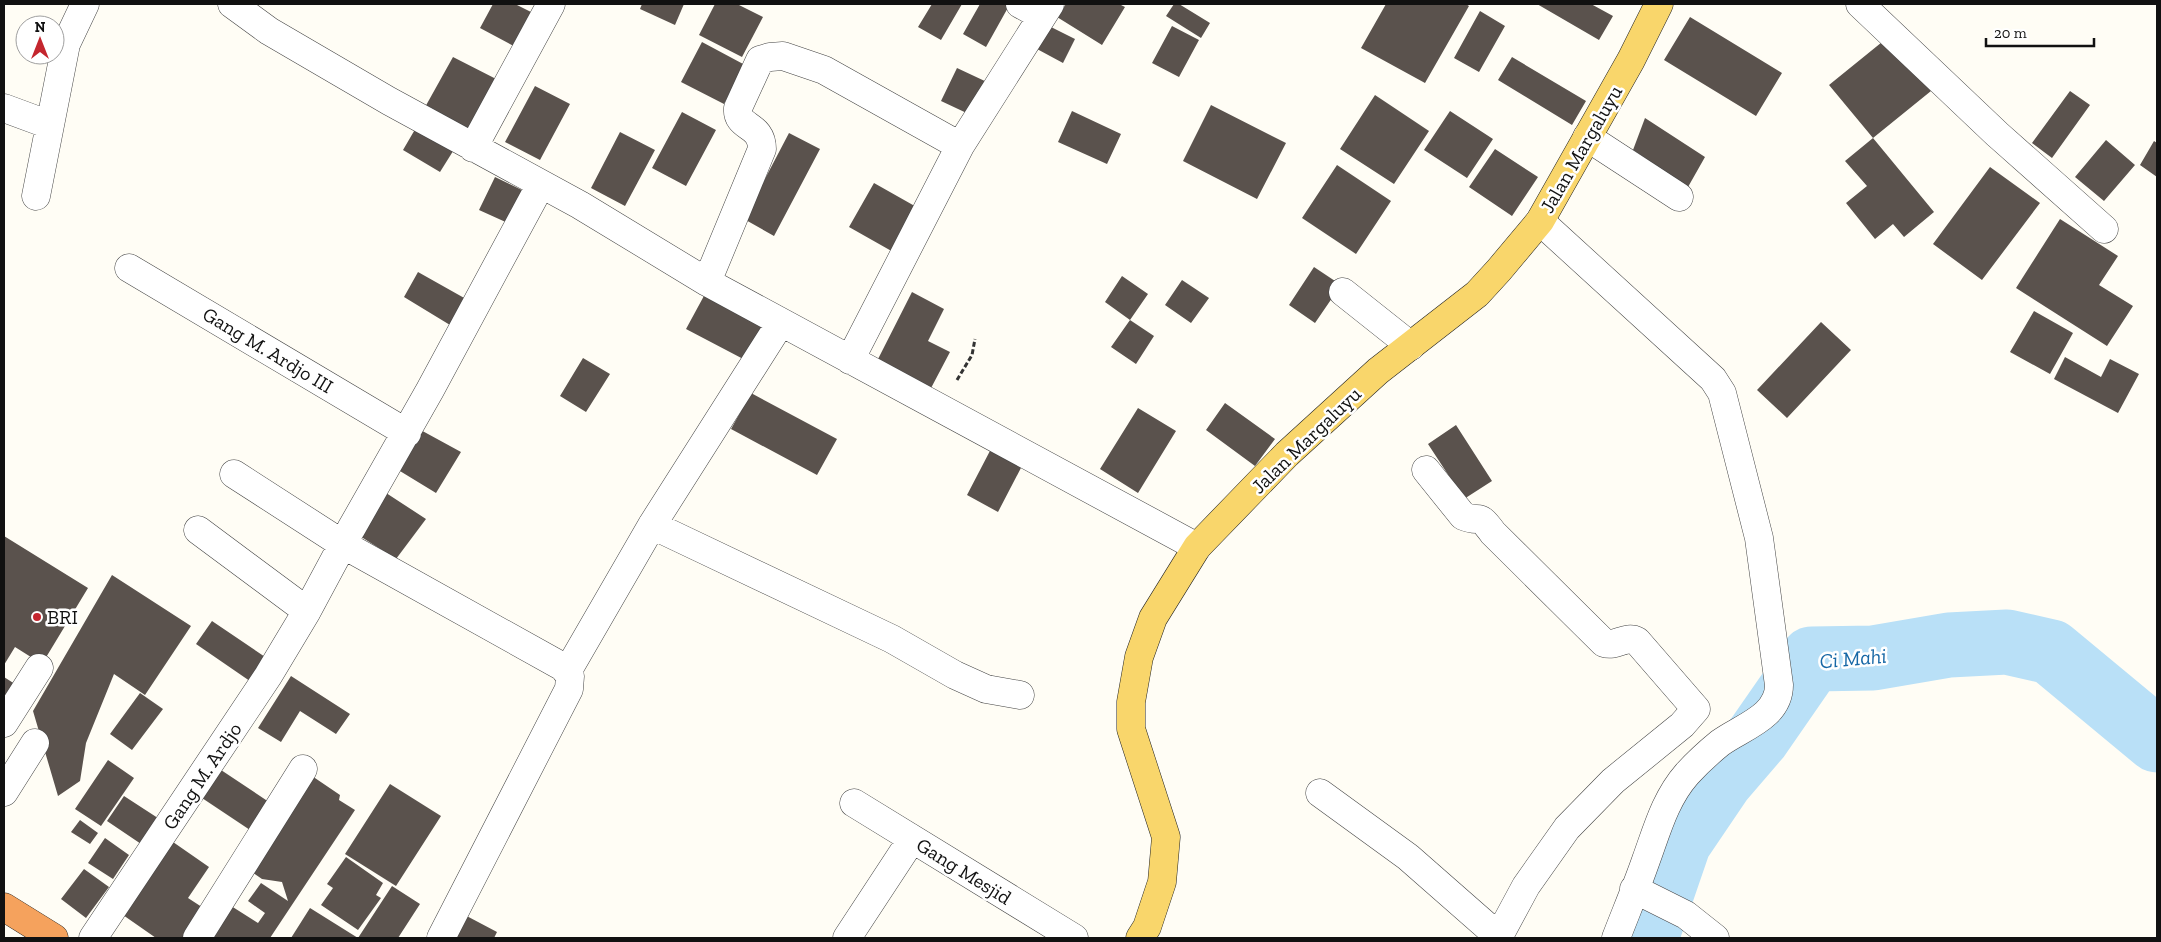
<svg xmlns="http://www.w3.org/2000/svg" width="2161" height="942" font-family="'Zilla Slab',serif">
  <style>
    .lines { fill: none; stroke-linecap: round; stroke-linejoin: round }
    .river { stroke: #b9e0f7; stroke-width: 65 }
    .building { fill: #5a524d }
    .minor-casing { stroke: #444; stroke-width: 29 }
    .major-casing { stroke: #222; stroke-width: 29 }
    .highway-casing { stroke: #222; stroke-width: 29 }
    .path { stroke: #333; stroke-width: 3; stroke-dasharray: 5 2.5; stroke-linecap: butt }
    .minor { stroke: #fff; stroke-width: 28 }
    .major { stroke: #f9d66b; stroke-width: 28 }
    .highway { stroke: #f5a25d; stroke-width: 28 }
    .poi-dot { fill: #c4262e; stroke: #fff; stroke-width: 2 }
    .labels { text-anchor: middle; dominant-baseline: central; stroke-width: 5; stroke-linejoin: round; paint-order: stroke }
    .street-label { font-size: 20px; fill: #111; stroke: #fff }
    .poi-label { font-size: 20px; fill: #111; stroke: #fff; text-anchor: start }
    .water-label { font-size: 21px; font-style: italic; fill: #1768a6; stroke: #fff }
  </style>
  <rect width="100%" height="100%" fill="#fffdf5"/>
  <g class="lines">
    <path class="river" d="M1646,938L1679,842L1721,780L1758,737L1812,659L1873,658L1949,645L2007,642L2051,652L2157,740"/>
  </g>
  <path class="building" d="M493,4H515L541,17L523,51L480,28Z
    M642,4H684L675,25L640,9Z
    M715,4H737L763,17L742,57L699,35Z
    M932,4H962L941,40L918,27Z
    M980,4H1010L986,47L963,34Z
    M1066,4H1119L1125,7L1102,45L1057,17Z
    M1174,4H1179L1210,23L1201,38L1166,16Z
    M1386,4H1466L1469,6L1425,83L1361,48Z
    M1537,4H1591L1613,16L1599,40Z
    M1480,11L1505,26L1479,72L1454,58Z
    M1690,17L1782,73L1756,116L1664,60Z
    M1049,26L1075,39L1063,63L1037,49Z
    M1172,26L1199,40L1179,77L1152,63Z
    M1887,38L1931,91L1873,138L1829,85Z
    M702,42L745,65L724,104L681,82Z
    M453,57L502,82L474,135L424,109Z
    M1512,57L1586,101L1572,125L1498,80Z
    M957,68L989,83L973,116L941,101Z
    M535,86L570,104L540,160L505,142Z
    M2070,91L2090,105L2052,158L2032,143Z
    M1375,95L1429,131L1394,184L1340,149Z
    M1211,105L1286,143L1257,199L1183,161Z
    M1072,111L1121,134L1107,164L1058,142Z
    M1450,111L1493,139L1467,178L1424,150Z
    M682,112L716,130L686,186L652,168Z
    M1645,118L1705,157L1688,187L1633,150Z
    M417,126L455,148L440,172L403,150Z
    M620,132L655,150L625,206L591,188Z
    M789,133L820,149L774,236L744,219Z
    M1873,138L1934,212L1904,237L1893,224L1875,239L1846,203L1867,186L1845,161Z
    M2106,140L2135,165L2104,201L2075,177Z
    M2154,141L2157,143V177L2140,165Z
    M1495,149L1538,177L1512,216L1469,187Z
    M1337,165L1391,201L1356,254L1302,218Z
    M1990,167L2040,203L1982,280L1933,244Z
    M495,177L528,193L512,225L479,210Z
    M874,183L920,209L895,253L849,227Z
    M2060,219L2118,256L2099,285L2133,306L2107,346L2016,288Z
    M1314,267L1341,285L1315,323L1289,305Z
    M418,272L466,299L450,325L404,297Z
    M1122,276L1148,294L1130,320L1105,302Z
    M1182,280L1209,298L1191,323L1165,305Z
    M912,292L944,309L928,341L950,352L930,390L876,363Z
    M705,294L766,327L747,361L686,329Z
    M2034,311L2073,333L2050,374L2010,352Z
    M1130,320L1154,336L1136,364L1111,347Z
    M1821,322L1851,350L1787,418L1757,390Z
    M2065,357L2101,377L2110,359L2139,374L2118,413L2054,379Z
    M583,358L610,374L586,412L560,396Z
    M751,393L837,439L817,475L731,429Z
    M1225,403L1275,439L1255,466L1206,430Z
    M1138,408L1176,431L1138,493L1100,469Z
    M1456,425L1492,481L1464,499L1428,444Z
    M417,428L461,452L436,493L395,468Z
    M992,447L1023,464L998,512L967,495Z
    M380,489L426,519L396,559L352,531Z
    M4,536L88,588L42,664L15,647L4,665Z
    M112,575L191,626L145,695L114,674L86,743L80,781L58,796L33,711Z
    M212,621L274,663L257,686L196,644Z
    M291,676L350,714L336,734L300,711L281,742L258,728Z
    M4,677L18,686L4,709Z
    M140,693L163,709L132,750L110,734Z
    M108,760L134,778L101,826L75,809Z
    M218,768L272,804L253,832L199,796Z
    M312,776L340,795L339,800L355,810L270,938H205L228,904L258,923L265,913L248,901L261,883L288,901L282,882L262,879L249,870Z
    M390,784L441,816L396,886L345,854Z
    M124,796L164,822L147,848L107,821Z
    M80,820L98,833L90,844L71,832Z
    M105,838L129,855L113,879L88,863Z
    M173,842L209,867L188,898L208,911L189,938H156L123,915Z
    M346,857L383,883L376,895L381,898L358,930L321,905L333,888L327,884Z
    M84,869L109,887L86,918L61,899Z
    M392,886L420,904L398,938H291L310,908L358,938Z
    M461,913L497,932L494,938H448Z"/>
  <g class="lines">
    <defs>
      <path id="minor" d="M232,4L269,31L389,101L580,205L707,282L1197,547
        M1020,4L1042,16
        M1860,4L1997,134L2104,229
        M4,108L50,125
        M1587,137L1679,197
        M473,148L551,4
        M36,196L66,44L85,4
        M1540,221L1713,379L1722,393L1759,538L1779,685C1779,717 1742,727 1720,743C1709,752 1696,764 1687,774C1665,799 1657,830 1646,860C1637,886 1626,912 1616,938
        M129,268L407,433
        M707,282L762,149C762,123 736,129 738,108L760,60L770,57L783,56L824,70L960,146
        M1343,292L1411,346
        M850,360L960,146L1050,4
        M1426,470L1463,516C1482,524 1477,511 1493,533L1604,643C1616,647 1626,635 1637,641L1696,709L1682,725L1613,781L1567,828L1526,886L1498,938
        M234,474L344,545L563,667L570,676L569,689L441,938
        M652,525L892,639L955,675L986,689L1020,695
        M198,530L307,611
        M567,672L652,525L781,322
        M4,723L39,668
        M4,792L35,743
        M1320,793L1408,857L1498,936
        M854,803L1074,938
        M1634,889L1686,915L1715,938
        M93,938L268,676L307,611L351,529L430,390L541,184
        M197,938L303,769
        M847,938L912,839"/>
      <path id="major" d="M1140,938L1147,927L1162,882L1166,837L1131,729V702L1139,657L1153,618L1197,547L1287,454L1378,371L1477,294L1499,270L1540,221L1631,60L1659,4"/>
      <path id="highway" d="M4,907L54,938"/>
    </defs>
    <use href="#minor" class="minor-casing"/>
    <use href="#major" class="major-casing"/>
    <use href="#highway" class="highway-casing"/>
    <path class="path" d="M957,380L972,355L975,339"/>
    <use href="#minor" class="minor"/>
    <use href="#major" class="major"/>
    <use href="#highway" class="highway"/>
  </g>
  <circle class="poi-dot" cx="37" cy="617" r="5"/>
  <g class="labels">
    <g class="street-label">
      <text transform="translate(1581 149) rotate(-60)">Jalan Margaluyu</text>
      <text transform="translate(268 350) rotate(31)">Gang M. Ardjo III</text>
      <text transform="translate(1306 440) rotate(-44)">Jalan Margaluyu</text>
      <text transform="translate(202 776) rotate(-56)">Gang M. Ardjo</text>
      <text transform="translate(964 871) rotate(32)">Gang Mesjid</text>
    </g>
    <g class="poi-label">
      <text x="47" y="617">BRI</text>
    </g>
    <g class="water-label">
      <text transform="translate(1853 658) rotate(-5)">Ci Mahi</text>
    </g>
  </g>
  <rect width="2161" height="942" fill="none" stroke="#111111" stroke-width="10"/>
  <g transform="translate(40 40)"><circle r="24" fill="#ffffff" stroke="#a0a0a0"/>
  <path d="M0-4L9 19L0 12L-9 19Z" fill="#c4262e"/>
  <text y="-8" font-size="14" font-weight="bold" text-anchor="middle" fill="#111111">N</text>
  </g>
  <path d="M1986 38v8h108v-8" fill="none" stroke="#111111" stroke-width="2.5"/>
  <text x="1994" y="38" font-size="15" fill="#111111" stroke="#ffffff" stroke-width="4" paint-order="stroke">20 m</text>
</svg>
